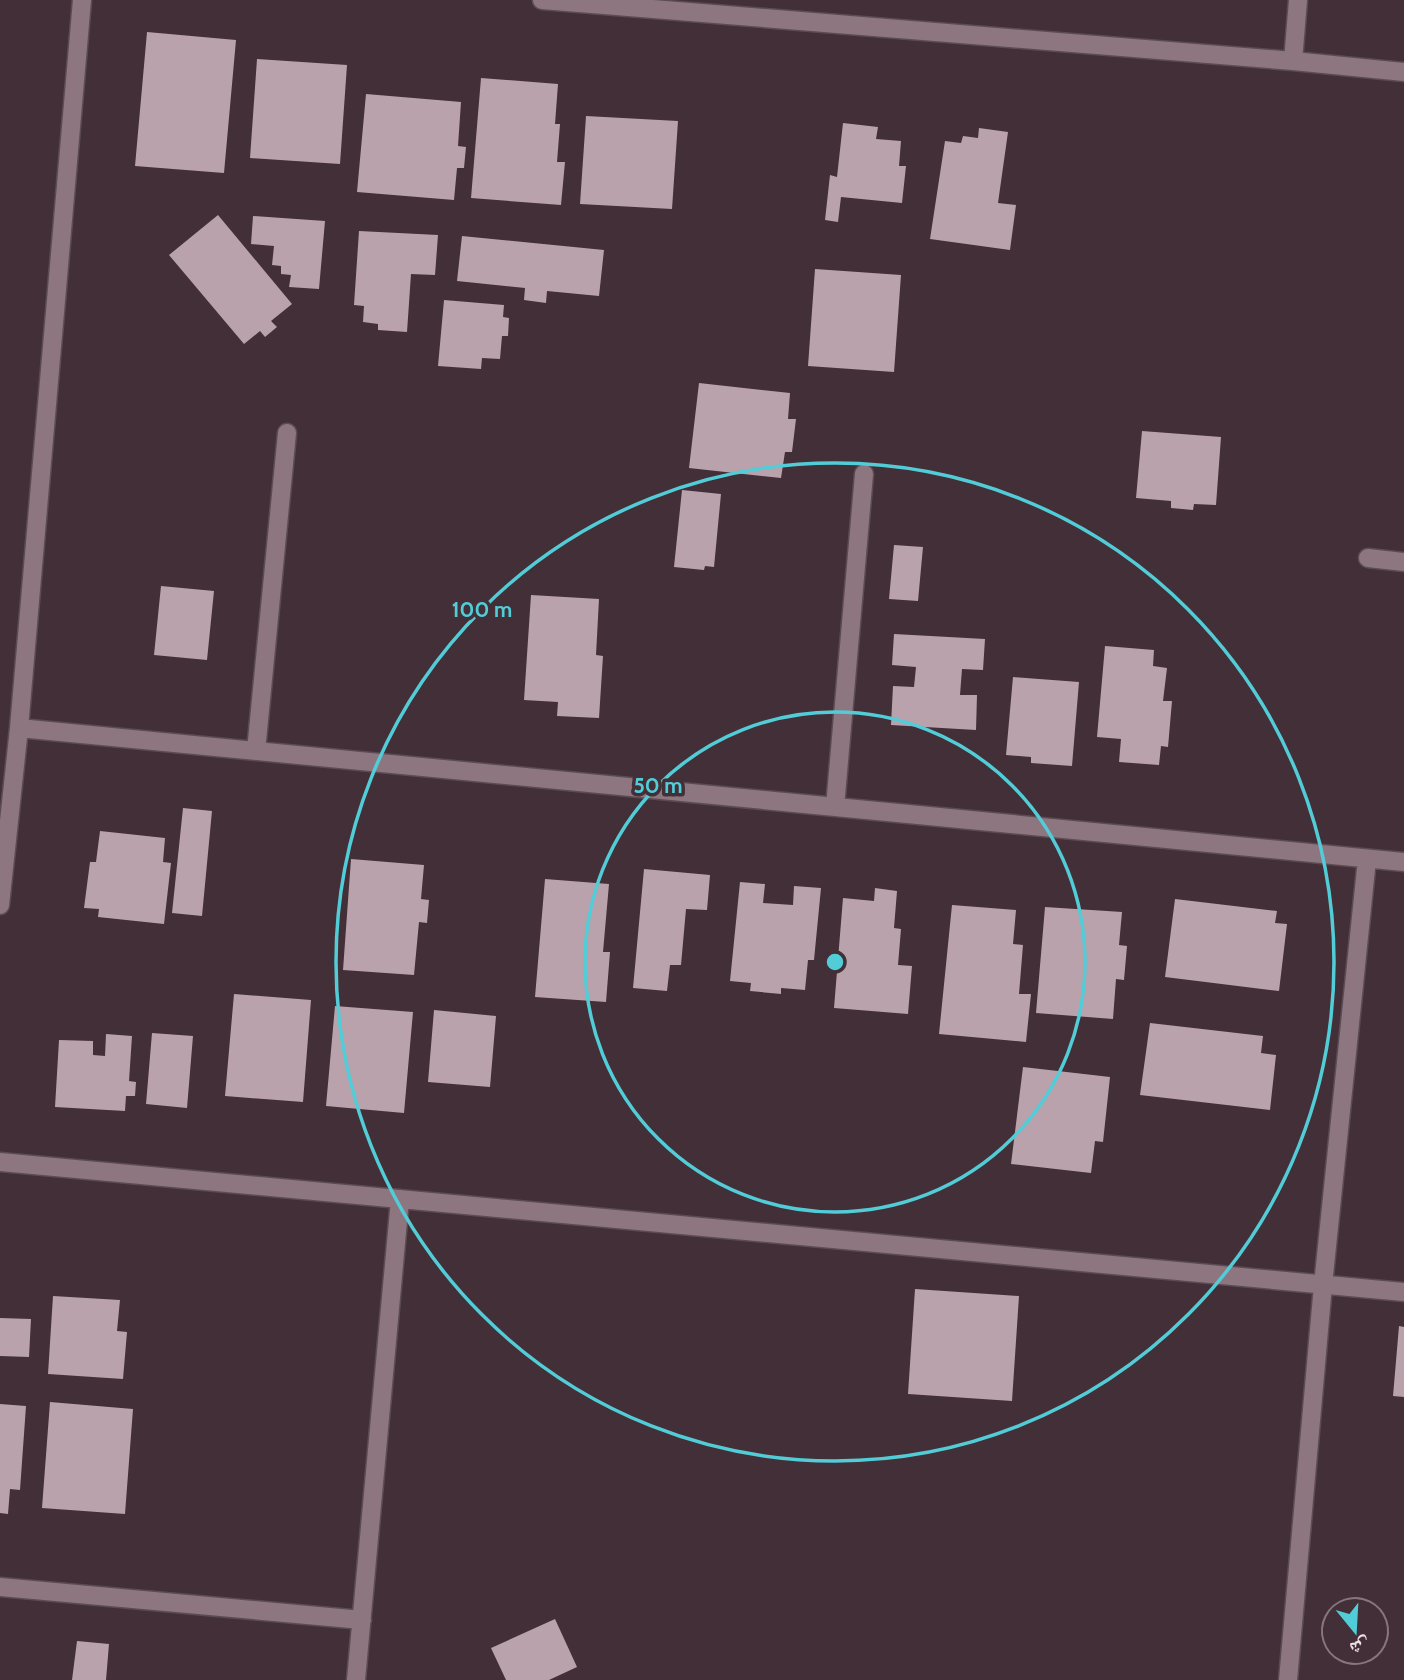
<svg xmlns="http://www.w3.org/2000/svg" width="1404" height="1680" font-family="Cabin,'Noto Naskh Arabic',sans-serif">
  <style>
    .building { fill: #baa2ac }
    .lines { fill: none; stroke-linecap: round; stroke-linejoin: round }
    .street-casing { stroke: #5b4c53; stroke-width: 21 }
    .street { stroke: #8d7680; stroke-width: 18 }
    .ring { fill: none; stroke: #52ccd6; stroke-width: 3.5 }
    .centre { fill: #52ccd6; stroke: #422f37; stroke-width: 3.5 }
    .ring-label { font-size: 21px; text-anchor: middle; font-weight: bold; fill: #52ccd6; stroke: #422f37; stroke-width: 7; stroke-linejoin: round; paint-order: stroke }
  </style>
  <rect width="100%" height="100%" fill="#422f37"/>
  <path class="building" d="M147,32L236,40L224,173L135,166Z
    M257,59L347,65L340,164L250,158Z
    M481,78L558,84L555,124H560L557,162H565L561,205L471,198Z
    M366,94L461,102L458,146L466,147L464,168H457L454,200L357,192Z
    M586,116L678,121L672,209L580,204Z
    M843,123L878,127L876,139L901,141L899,166H906L902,203L841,197L838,222L825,220L830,175L837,177Z
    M979,128L1008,132L998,203L1016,205L1010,250L930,239L945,141L961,143L963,136L978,138Z
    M218,215L292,304L271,321L277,327L265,337L260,331L244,344L169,255Z
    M253,216L325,221L319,289L289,287L291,275L281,274V266L272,265L274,246L251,244Z
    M359,231L438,235L435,275L411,274L407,332L378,330V324L363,322L364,306L354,305Z
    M462,236L604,250L599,296L547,291L546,303L524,300L525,288L457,281Z
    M815,269L901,275L894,372L808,366Z
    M444,300L504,305L503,317L509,318L508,336H502L500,359L482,358L481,369L438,366Z
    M699,383L790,393L788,419H796L792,452H785L781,478L689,468Z
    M1142,431L1221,437L1216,505L1194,504L1193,510L1171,508V501L1136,498Z
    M682,490L721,494L714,567L705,566L704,570L674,567Z
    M894,545L923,547L918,601L889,599Z
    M161,586L214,591L207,660L154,655Z
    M531,595L599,599L596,655L603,656L599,718L557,716L558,702L524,700Z
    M894,634L985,639L983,670L962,669L960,695H977L976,730L891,725L893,686L914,687L916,667L892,665Z
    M1105,646L1154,650L1153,666L1167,668L1163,701H1172L1168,747L1161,746L1159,765L1119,762L1121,739L1097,737Z
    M1013,677L1079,682L1072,766L1031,763V757L1006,755Z
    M183,808L212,811L202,916L172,913Z
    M100,831L165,838L163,862L171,863L164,924L98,917L99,909L84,908L90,862H96Z
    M351,859L424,865L421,899L429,900L427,923L419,922L414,975L343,970Z
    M644,869L710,875L707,910L686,909L681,965H670L667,991L633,988Z
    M545,879L609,884L603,952H610L606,1002L535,997Z
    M740,882L765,884L763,903L793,905L794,886L821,888L814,960H808L805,990L781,988V994L750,991L751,983L730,981Z
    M875,888L897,891L894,928L901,929L898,965L912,966L908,1014L834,1008L843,898L874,901Z
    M1175,899L1277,911L1275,923L1287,924L1279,991L1165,977Z
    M952,905L1016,910L1013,944L1023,945L1019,994H1031L1026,1042L939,1034Z
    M1045,907L1122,912L1119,945L1127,946L1124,980L1116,979L1113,1019L1036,1013Z
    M234,994L311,1000L303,1102L225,1096Z
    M335,1006L413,1012L404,1113L326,1106Z
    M434,1010L496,1016L490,1087L428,1082Z
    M1150,1023L1263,1036L1261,1053L1276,1055L1270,1110L1140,1095Z
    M152,1033L193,1036L187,1108L146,1104Z
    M106,1034L132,1036L129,1081L136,1082L135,1096H126L125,1111L55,1107L59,1040L93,1041V1055L105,1056Z
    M1023,1067L1110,1077L1103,1142L1095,1141L1091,1173L1011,1164Z
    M915,1289L1019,1296L1012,1401L908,1394Z
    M53,1296L120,1300L117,1331L127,1332L123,1379L48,1374Z
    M0,1318L31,1319L29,1357L0,1356Z
    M1399,1326L1404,1327V1397L1393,1396Z
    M50,1402L133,1409L125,1514L42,1508Z
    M0,1404L26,1406L20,1490L10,1489L8,1514L0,1513Z
    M555,1619L577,1667L549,1680H506L491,1648Z
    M77,1641L109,1644L106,1680H72Z"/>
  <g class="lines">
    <defs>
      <path id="street" d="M542,0L1293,61
        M1298,0L1293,61L1404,72
        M1368,558L1404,562
        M19,728L1404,862
        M256,751L287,433
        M835,807L864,474
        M0,905L19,728L82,0
        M0,1162L1404,1292
        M0,1587L362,1620
        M356,1680L400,1199
        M1288,1680L1323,1285L1367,859"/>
    </defs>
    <use href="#street" class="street-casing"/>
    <use href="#street" class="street"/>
  </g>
  <g class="ring">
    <circle cx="835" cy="962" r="250"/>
    <circle cx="835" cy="962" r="499"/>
  </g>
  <circle cx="835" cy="962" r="10" class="centre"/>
  <g class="ring-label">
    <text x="482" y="617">100 m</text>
    <text x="658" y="793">50 m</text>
  </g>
  <g transform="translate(1355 1631) rotate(162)"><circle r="33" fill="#422f37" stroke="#87767d" stroke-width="2"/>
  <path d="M0-5L12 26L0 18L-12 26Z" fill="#52ccd6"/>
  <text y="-10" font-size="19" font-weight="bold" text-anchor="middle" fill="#eee1e6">ش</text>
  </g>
</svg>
